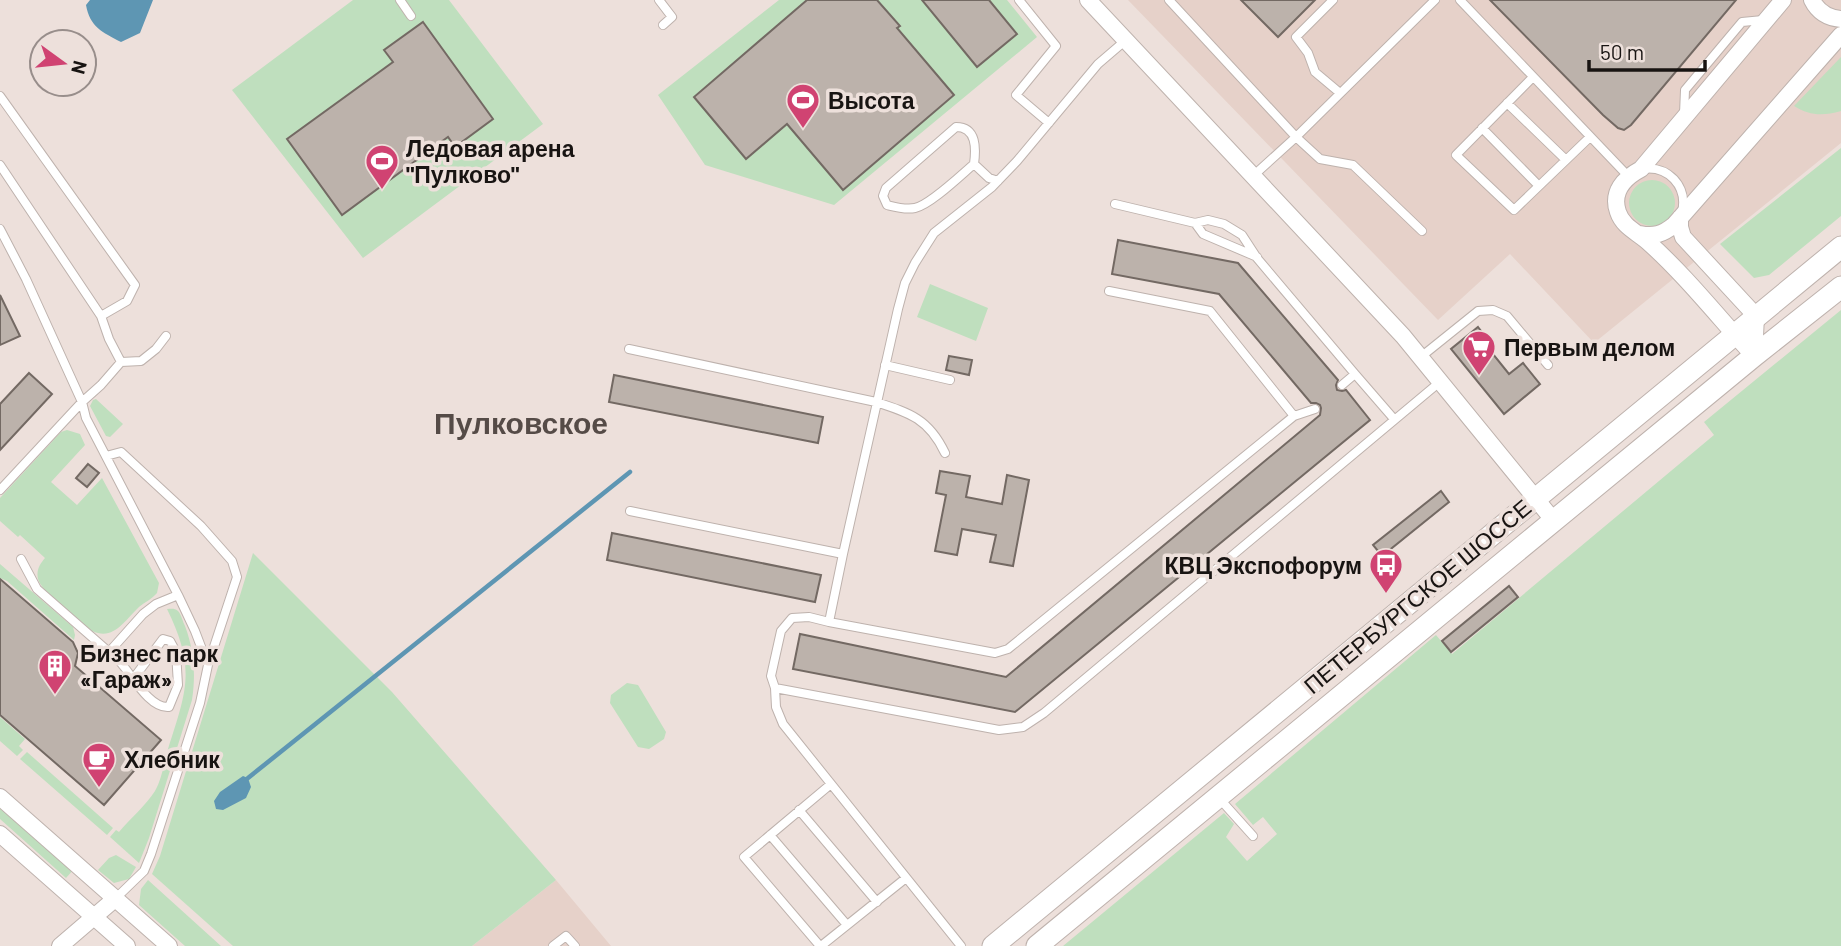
<svg xmlns="http://www.w3.org/2000/svg" width="1841" height="946" font-family="Barlow,sans-serif">
  <style>
    .built { fill: #e6d1c9 }
    .green { fill: #bfdfbe }
    .water { fill: #5e96b3 }
    .lines { fill: none; stroke-linecap: round; stroke-linejoin: round }
    .stream { stroke: #5e96b3; stroke-width: 4.5 }
    .building { fill: #bcb2ab; stroke: #736963; stroke-width: 2 }
    .lane-casing { stroke: #beb2ad; stroke-width: 10 }
    .street-casing { stroke: #beb2ad; stroke-width: 18 }
    .secondary-casing { stroke: #beb2ad; stroke-width: 23 }
    .lane { stroke: #fff; stroke-width: 8 }
    .street { stroke: #fff; stroke-width: 16 }
    .secondary { stroke: #fff; stroke-width: 21 }
    .labels { text-anchor: middle; dominant-baseline: central; stroke-width: 7; stroke-linejoin: round; paint-order: stroke }
    .poi-label { font-size: 23px; font-weight: bold; fill: #181412; stroke: #ede0db; text-anchor: start }
    .street-label { font-size: 23px; fill: #181412; stroke: #ede0db }
    .district-label { font-size: 30px; font-weight: bold; fill: #554b47; stroke: #ede0db }
  </style>
  <rect width="100%" height="100%" fill="#ede0db"/>
  <path class="built" d="M1128,0H1841V143L1594,343L1510,254L1438,320Z
    M556,880L611,946H472Z"/>
  <path class="green" d="M353,0H449L543,124L363,258L232,90Z
    M779,0H1007L1037,37L834,205L705,165L658,95Z
    M1841,57V111C1823,116 1810,116 1794,106Z
    M1841,148V216L1769,275L1754,278L1720,244Z
    M1629 203a23 23 0 1 1 46 0a23 23 0 1 1-46 0Z
    M930,284L988,308L976,341L917,317Z
    M1841,310V946H1063L1224,813L1234,824L1226,837L1247,861L1277,834L1263,817L1253,825L1235,804L1436,635L1452,654L1714,435L1704,422Z
    M96,399L123,424L110,437L106,436L90,406L93,400Z
    M67,430L80,434L85,445L51,482L77,505L102,478L159,583L157,593C152,599 145,602 139,607C124,621 114,641 92,631C80,621 41,592 38,579C36,570 40,564 45,558L20,535L18,537L0,521V498L61,432Z
    M253,553L392,692L556,880L472,946H233L152,874L160,856Z
    M0,564L73,627L75,635L74,640L7,581L0,578Z
    M167,609C172,609 174,608 178,611C181,614 183,622 185,626C194,650 196,674 192,700L149,838L139,863L110,837L116,830L119,832C130,819 146,805 155,791C162,779 164,762 168,749C187,690 196,668 167,609Z
    M627,683L638,685L666,732L664,739L649,749L638,747L610,703L611,695Z
    M0,717L25,739L19,746L23,750L17,756L0,741Z
    M27,752L113,828L107,835L20,759Z
    M0,804L74,869L66,878L0,819Z
    M116,855L136,867L129,879L114,883L98,870L109,858Z
    M148,880L221,946H185L139,905L141,889Z"/>
  <path class="water" d="M90,0H153L140,33L121,42C102,32 90,27 86,5Z
    M243,776L248,778L251,787L246,798L223,810L216,809L214,801L220,792Z"/>
  <g class="lines">
    <path class="stream" d="M248,778L630,472"/>
  </g>
  <path class="building" d="M807,0H877L900,26L897,28L954,95L843,190L787,124L746,159L694,97Z
    M922,0H989L1017,34L977,67Z
    M1241,0H1315L1278,37Z
    M1490,0H1736L1631,125L1624,130L1618,128L1603,115Z
    M423,22L493,119L455,147L448,137L342,215L287,139L393,62L384,50Z
    M1118,240L1238,263L1338,380L1336,385L1337,390L1342,391L1346,390L1370,420L1015,712L793,669L800,634L1006,677L1320,415L1321,408L1320,405L1316,403H1311L1219,294L1112,274Z
    M0,295L20,336L0,345Z
    M1478,327L1492,345L1488,348L1509,374L1523,363L1540,384L1504,414L1451,349Z
    M949,356L972,360L969,375L946,370Z
    M29,373L52,394L0,450V404Z
    M614,375L823,417L818,443L609,402Z
    M88,464L99,473L87,487L76,478Z
    M940,471L970,476L966,497L1002,504L1007,475L1029,480L1013,566L990,562L996,535L962,529L957,555L935,551L946,495L936,493Z
    M1441,491L1449,502L1382,556L1373,545Z
    M612,533L821,575L815,602L607,560Z
    M0,579L73,642L78,653L75,666L161,740L104,805L0,715Z
    M1509,586L1518,597L1451,652L1442,641Z"/>
  <g class="lines">
    <defs>
      <path id="lane" d="M400,0L411,16
        M659,0L672,17L663,25
        M1019,0L1056,46L1016,95L1049,123
        M1169,0L1296,137L1320,159L1353,165L1422,231
        M1333,0L1296,37L1308,53L1315,72L1340,93
        M1460,0L1628,176
        M1533,77L1456,155L1514,210L1590,137
        M0,96L135,285L127,301L101,316
        M1507,103L1565,159
        M1684,114L1685,90L1742,22L1763,20
        M1482,128L1538,185
        M974,164C961,175 930,205 915,208C905,210 895,207 887,205L883,196L886,188L956,127C977,127 976,149 974,164L989,178L998,181
        M0,165L101,316L109,339L121,362L101,385L82,402L0,490
        M1642,169C1668,165 1688,186 1682,212
        M1253,176L1296,137L1435,0
        M1115,204L1195,223L1203,234L1257,257
        M1195,223L1208,220L1224,224L1242,235L1257,258L1355,374L1394,419
        M0,229L26,279L82,402L86,418L178,595L195,631L208,665L200,703L151,854L144,871L116,898
        M629,349L876,402C910,413 929,419 945,453
        M1422,356L1478,311L1493,310L1507,316L1548,365
        M121,362L141,361L156,349L166,336
        M885,365L950,380
        M1342,385L1355,374
        M1294,416L1315,409
        M106,456L121,452L201,526L232,561L237,577L208,665
        M630,511L843,554
        M21,559L37,589L109,652
        M829,622L843,554L898,309L905,283L915,263L934,233L992,187L1017,161L1098,64L1126,40
        M133,679L163,639L170,641L176,652L178,685L169,707C150,709 133,677 121,663C118,659 113,655 109,652L143,614L156,604L178,595
        M775,688L999,730L1023,727L1044,713L1441,381
        M1218,797L1253,836
        M799,810L877,902
        M770,835L847,925
        M553,946L566,936L575,946
        M820,946L744,857L831,784
        M821,946L906,878
        M961,946L783,724L776,707L775,688L771,676L781,631L792,618L809,617L829,622L995,653L1008,649L1294,416L1210,311L1109,291"/>
      <path id="street" d="M1088,0L1403,336L1554,521
        M1812,0C1818,12 1828,18 1841,19
        M1680,218V227L1683,237L1756,316L1754,356
        M1640,234C1654,237 1663,234 1674,225L1841,35
        M1754,356C1719,318 1686,276 1648,242C1637,232 1623,227 1618,212C1611,192 1624,178 1641,169L1783,0
        M0,797L169,946
        M0,834L127,946
        M60,946L116,898"/>
      <path id="secondary" d="M993,946L1841,247
        M1037,946L1754,356L1841,287"/>
    </defs>
    <use href="#lane" class="lane-casing"/>
    <use href="#street" class="street-casing"/>
    <use href="#secondary" class="secondary-casing"/>
    <use href="#lane" class="lane"/>
    <use href="#street" class="street"/>
    <use href="#secondary" class="secondary"/>
  </g>
  <defs>
    <symbol id="stadium-pin" viewBox="-11 -11 22 30"><path d="M0 17L-7.5 6A9.5 9.5 0 1 1 7.5 6Z" fill="#d04372" stroke="#ede0db"/><path d="M0-5a6.5 5 0 1 0 0 10a6.5 5 0 1 0 0-10ZM-3.5-1.8h7v3.6h-7Z" fill="#fff"/></symbol>
    <symbol id="supermarket-pin" viewBox="-11 -11 22 30"><path d="M0 17L-7.5 6A9.5 9.5 0 1 1 7.5 6Z" fill="#d04372" stroke="#ede0db"/><path d="M-6-5.5h2.5l.6 2H6L4.5 2H-2.5L-4.4-4H-6ZM-1.5 3.2a1.3 1.3 0 1 0 .1 0ZM3 3.2a1.3 1.3 0 1 0 .1 0Z" fill="#fff"/></symbol>
    <symbol id="bus-pin" viewBox="-11 -11 22 30"><path d="M0 17L-7.5 6A9.5 9.5 0 1 1 7.5 6Z" fill="#d04372" stroke="#ede0db"/><path d="M-5-6H5V4H4V6H2V4H-2V6H-4V4H-5ZM-3.5-4V0h7V-4ZM-3.5 1.2v1.5H-2V1.2ZM2 1.2v1.5H3.5V1.2Z" fill="#fff"/></symbol>
    <symbol id="building-pin" viewBox="-11 -11 22 30"><path d="M0 17L-7.5 6A9.5 9.5 0 1 1 7.5 6Z" fill="#d04372" stroke="#ede0db"/><path d="M-4-6H4V6H1V3H-1V6H-4ZM-2.5-4.3h1.7v1.8h-1.7ZM.8-4.3h1.7v1.8H.8ZM-2.5-1h1.7V.8h-1.7ZM.8-1h1.7V.8H.8Z" fill="#fff"/></symbol>
    <symbol id="cafe-pin" viewBox="-11 -11 22 30"><path d="M0 17L-7.5 6A9.5 9.5 0 1 1 7.5 6Z" fill="#d04372" stroke="#ede0db"/><path d="M-5.5-4.5H6V0H3Q3 3.5 0 3.5H-2.5Q-5.5 3.5-5.5 0ZM3-3.2v2h1.7v-2ZM-6 4.5H4V6H-6Z" fill="#fff"/></symbol>
  </defs>
  <g fill-rule="evenodd">
    <use href="#stadium-pin" x="784" y="81" width="38" height="52"/>
    <use href="#stadium-pin" x="363" y="142" width="38" height="52"/>
    <use href="#supermarket-pin" x="1460" y="328" width="38" height="52"/>
    <use href="#bus-pin" x="1367" y="546" width="38" height="52"/>
    <use href="#building-pin" x="36" y="647" width="38" height="52"/>
    <use href="#cafe-pin" x="80" y="740" width="38" height="52"/>
  </g>
  <g class="labels">
    <g class="poi-label">
      <text x="828" y="100">Высота</text>
      <text x="406" y="148">Ледовая арена<tspan x="406" dy="26">"Пулково"</tspan></text>
      <text x="1504" y="347">Первым делом</text>
      <text x="1362" y="565" text-anchor="end">КВЦ Экспофорум</text>
      <text x="80" y="653">Бизнес парк<tspan x="80" dy="26">«Гараж»</tspan></text>
      <text x="124" y="759">Хлебник</text>
    </g>
    <g class="street-label">
      <text transform="translate(1417 596) rotate(-40)">ПЕТЕРБУРГСКОЕ ШОССЕ</text>
    </g>
    <g class="district-label">
      <text x="521" y="422">Пулковское</text>
    </g>
  </g>
  <g transform="translate(63 63) rotate(105)"><circle r="33" fill="#ede0db" stroke="#988e8b" stroke-width="2"/>
  <path d="M0-5L12 26L0 18L-12 26Z" fill="#d04372"/>
  <text y="-10" font-size="19" font-weight="bold" text-anchor="middle" fill="#181412">N</text>
  </g>
  <path d="M1589 60v10h116v-10" fill="none" stroke="#181412" stroke-width="3.5"/>
  <text x="1600" y="60" font-size="21" fill="#181412" stroke="#ede0db" stroke-width="5" paint-order="stroke">50 m</text>
</svg>
